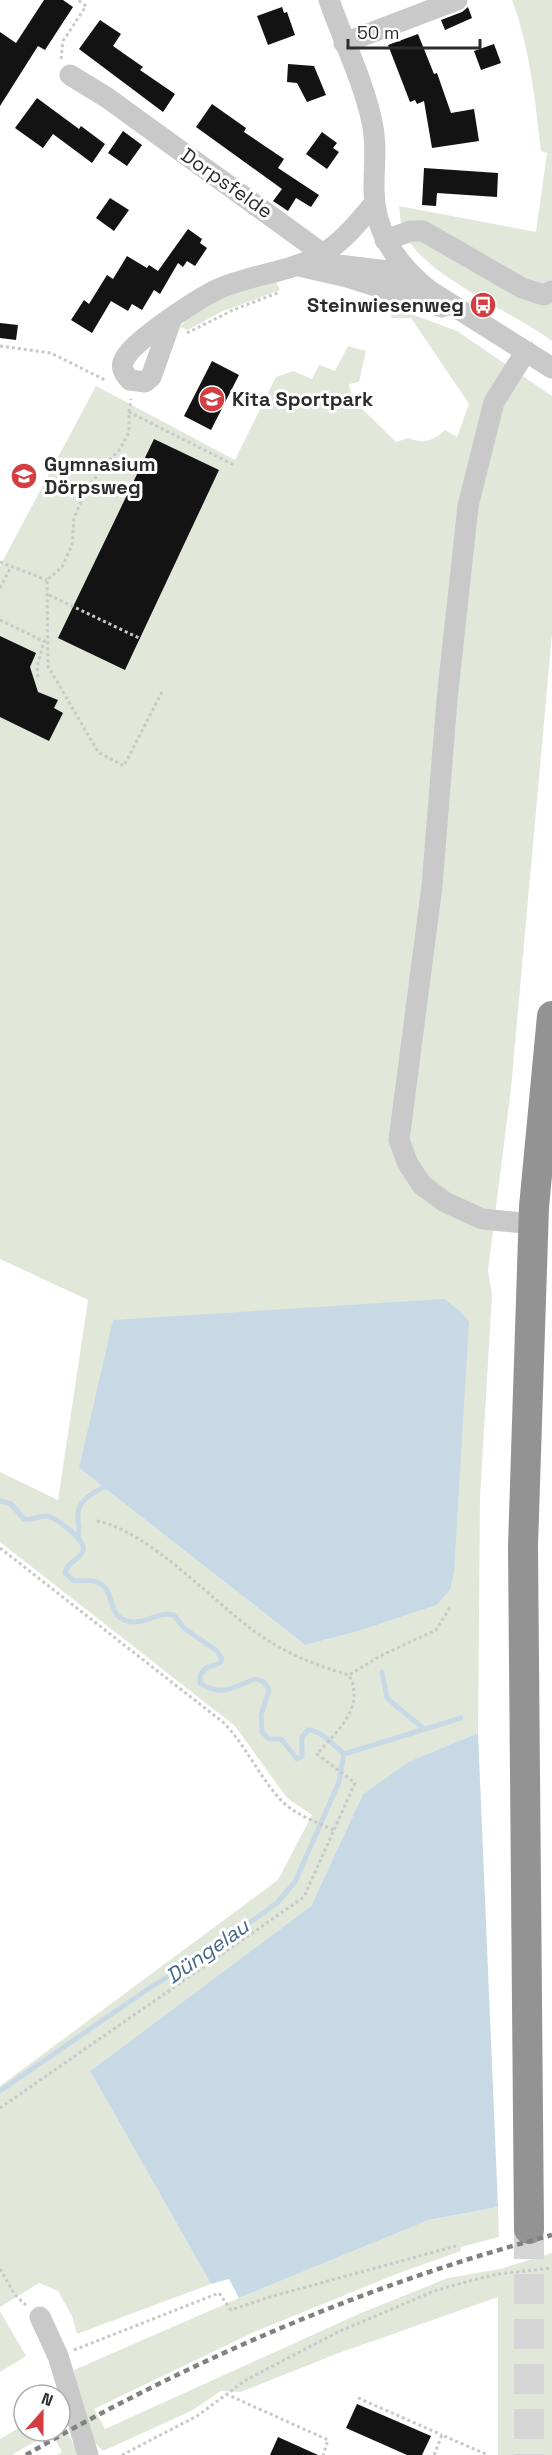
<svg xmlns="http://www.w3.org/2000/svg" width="552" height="2455" font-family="'Space Grotesk',sans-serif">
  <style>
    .green { fill: #e1e8da; fill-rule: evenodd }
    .water { fill: #c8d9e6 }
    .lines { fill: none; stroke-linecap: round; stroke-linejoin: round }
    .stream { stroke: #c8d9e6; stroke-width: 5 }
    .building { fill: #131313 }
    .highway-tunnel { stroke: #d5d5d5; stroke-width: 30; stroke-dasharray: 30 15; stroke-linecap: butt }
    .path { stroke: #c9c9c9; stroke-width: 3; stroke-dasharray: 3 3; stroke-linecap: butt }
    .minor { stroke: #c9c9c9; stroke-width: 21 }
    .highway { stroke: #939393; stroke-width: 30 }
    .rail { stroke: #818181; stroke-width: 4.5; stroke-dasharray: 6 4.5; stroke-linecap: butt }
    .labels { text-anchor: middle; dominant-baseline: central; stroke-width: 6; stroke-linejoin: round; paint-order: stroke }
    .street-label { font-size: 20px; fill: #2c2c2c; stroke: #fff }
    .poi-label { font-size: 20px; font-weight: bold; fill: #2c2c2c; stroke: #fff; text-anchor: start }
    .water-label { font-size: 21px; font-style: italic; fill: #436884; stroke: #fff }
  </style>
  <rect width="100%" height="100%" fill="#fff"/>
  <path class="green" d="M512,0H552V341C511,311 420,274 402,229C400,222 400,213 399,206L536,232L547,153L541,151C535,99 530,49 512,0Z
    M275,280L280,290L221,312L188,330L180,327C204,300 242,290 275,280Z
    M392,307L457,331L552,396V634L511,1088L488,1271L492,1295L480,1498L478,1733L408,1762L363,1794L311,1906L90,2071L211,2284L77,2334L72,2316L58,2291L39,2283L0,2307V2086L278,1880L312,1815L287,1798L235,1726L0,1542V1472L58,1500L88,1300L0,1259V566L96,386L235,460L276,377L293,371L312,379L319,365L335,371L348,346L366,351L359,382L349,384L352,399L396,442L408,438C422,444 434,441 445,430L457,437L469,404L411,318H391ZM79,1468L450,1590L437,1605L359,1631L305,1645Z
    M498,2207L499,2237L461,2247V2251L399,2273L254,2332L94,2409L105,2429L361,2313L448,2278L500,2269L552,2253V2455H498V2297L336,2354L241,2392L221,2391L191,2411L103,2451C80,2429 78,2400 74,2370L239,2298L429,2220Z
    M0,2311L26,2356L0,2372Z
    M60,2418L79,2455H57L62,2452L51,2432L12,2455H0V2439L24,2425V2431H60Z"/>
  <path class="water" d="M444,1299L460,1311L469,1322L454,1572L450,1590L437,1605L359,1631L305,1645L79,1468L113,1320Z
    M478,1733L498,2207L429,2220L239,2298L229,2279L211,2284L90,2071L311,1906L363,1794L408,1762Z"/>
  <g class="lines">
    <path class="stream" d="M0,1501L11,1504L24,1519C33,1521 39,1515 47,1516C57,1518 87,1541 83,1551C78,1561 67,1562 65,1573L73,1580C82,1582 89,1579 97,1582C116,1589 106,1615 127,1621C144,1626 157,1611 174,1615L184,1628L217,1651L222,1659L220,1663L206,1668L200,1675V1683C222,1698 235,1686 255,1679L264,1682L269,1690L261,1715L262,1732L269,1739H281L297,1759L302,1756V1737L308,1730C321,1730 334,1746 344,1754L461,1718
      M78,1539C80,1532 79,1527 78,1519C76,1502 90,1494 104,1487
      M382,1672L387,1698L424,1729
      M0,2091L148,1989L223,1942L277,1903L295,1882L339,1782L344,1754"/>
  </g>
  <path class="building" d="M44,0H63L73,7L45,50L38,46L0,106V32L16,43Z
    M282,7L284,13L287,12L295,35L268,45L257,16Z
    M468,7L472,18L445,30L441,20L462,12Z
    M100,20L121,34L113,46L143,67L140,70L175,94L163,112L79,49Z
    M418,34L434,74L437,73L451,113L474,109L479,141L432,148L424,101L417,104L415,100L410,102L388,45Z
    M494,44L501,63L481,70L474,51Z
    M288,64L314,66L326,95L307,102L297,83L287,82Z
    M37,98L79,129L81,126L105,144L92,163L53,134L43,148L15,128Z
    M212,104L246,128L244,132L284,159L278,168L319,195L311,207L296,198L288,211L273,201L282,189L196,127Z
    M123,131L142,145L127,166L108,153Z
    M322,132L337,143L333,148L339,152L327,169L306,154Z
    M424,168L498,173L497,197L437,193L436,206L422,205Z
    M110,198L129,210L114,231L96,218Z
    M188,229L202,239L200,243L207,248L195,266L187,261L183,267L178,263L160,294L154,290L142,310L132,304L128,311L111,301L92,333L71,320L84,300L89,304L107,275L113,279L127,256L147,268L149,265L158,271Z
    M0,323L18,325L16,340L0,338Z
    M212,361L239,375L211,430L184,416Z
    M154,439L219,470L125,670L58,638Z
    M0,636L36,653L30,667L38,692L58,700L54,708L63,713L49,741L0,717Z
    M357,2404L431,2436L422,2455H407L346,2428Z
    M278,2437L318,2455H270Z"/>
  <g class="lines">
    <path class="highway-tunnel" d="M529,2229V2455"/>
    <path class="path" d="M61,59L63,41L86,6L78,0
      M187,333L233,310L280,292
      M0,346L51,353L105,380
      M129,412L131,399
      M0,562L47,580
      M0,588L11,567
      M49,595L141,639
      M0,620L43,641H48
      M38,677C35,662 42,656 43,641
      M162,692L124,766L98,752L48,666L47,580L62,567L72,545L74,518L85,492L104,466L120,449L129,432V412L234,465
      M97,1521C150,1532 210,1599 254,1631C283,1652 314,1665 349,1675
      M0,1548L224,1723C246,1746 259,1776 280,1799C293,1814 316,1822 334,1830
      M0,2108L304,1897L355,1783L317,1754C337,1731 366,1707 349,1675L382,1655L436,1630L450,1607
      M0,2269L15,2295L27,2306
      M74,2350L219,2293L231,2310L273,2296L456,2246
      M226,2394L328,2440L323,2455
      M358,2398L442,2435
      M122,2455L197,2416L246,2380L338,2332L434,2291L473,2280L498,2274L552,2268
      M434,2455L442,2435L488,2455"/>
    <path class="minor" d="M329,0C343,40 363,80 372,122C377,143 374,164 374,186C373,231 396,264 430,291L552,368
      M344,43L457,0
      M70,75L106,97L323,254
      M385,240L411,231H423L522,288L544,295L552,291
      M338,265L388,271L411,276
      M299,266L347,277L442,307
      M172,318L151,377L145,382L130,380C124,374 120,368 124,360C132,341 198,299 218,289C252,274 289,273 322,254C343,242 358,222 374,204
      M526,351L494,402L468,506L447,700L432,886L399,1140L408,1164L422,1185L445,1202L482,1219L533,1224
      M40,2317L58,2356L88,2455"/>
    <path class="highway" d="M529,2229L523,1546L534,1207L552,1016"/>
    <path class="rail" d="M26,2455C190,2360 368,2284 552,2235"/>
  </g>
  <defs>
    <symbol id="bus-disc" viewBox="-11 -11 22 22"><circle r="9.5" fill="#d23e42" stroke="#fff"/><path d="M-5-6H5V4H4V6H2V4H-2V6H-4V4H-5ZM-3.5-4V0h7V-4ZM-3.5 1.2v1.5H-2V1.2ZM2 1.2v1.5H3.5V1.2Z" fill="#fff"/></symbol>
    <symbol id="school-disc" viewBox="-11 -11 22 22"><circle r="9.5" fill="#d23e42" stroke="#fff"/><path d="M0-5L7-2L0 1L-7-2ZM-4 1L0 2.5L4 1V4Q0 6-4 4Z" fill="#fff"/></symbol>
  </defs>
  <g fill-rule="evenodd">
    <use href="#bus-disc" x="468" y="290" width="30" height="30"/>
    <use href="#school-disc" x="197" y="384" width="30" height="30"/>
    <use href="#school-disc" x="9" y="461" width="30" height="30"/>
  </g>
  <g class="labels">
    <g class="street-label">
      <text transform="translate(227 183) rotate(35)">Dorpsfelde</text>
    </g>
    <g class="poi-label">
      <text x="464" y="305" text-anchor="end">Steinwiesenweg</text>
      <text x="232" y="399">Kita Sportpark</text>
      <text x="44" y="464">Gymnasium<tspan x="44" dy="23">Dörpsweg</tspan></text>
    </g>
    <g class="water-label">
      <text transform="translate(207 1951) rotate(-35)">Düngelau</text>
    </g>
  </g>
  <g transform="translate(42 2413) rotate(21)"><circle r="28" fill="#ffffff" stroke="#ababab" stroke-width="1.5"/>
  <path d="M0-4.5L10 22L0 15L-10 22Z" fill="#d23e42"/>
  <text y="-9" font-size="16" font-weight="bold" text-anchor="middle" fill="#2c2c2c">N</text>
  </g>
  <path d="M348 39v9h132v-9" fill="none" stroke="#2c2c2c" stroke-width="3"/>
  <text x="357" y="39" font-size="18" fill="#2c2c2c" stroke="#ffffff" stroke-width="4.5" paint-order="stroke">50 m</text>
</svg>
